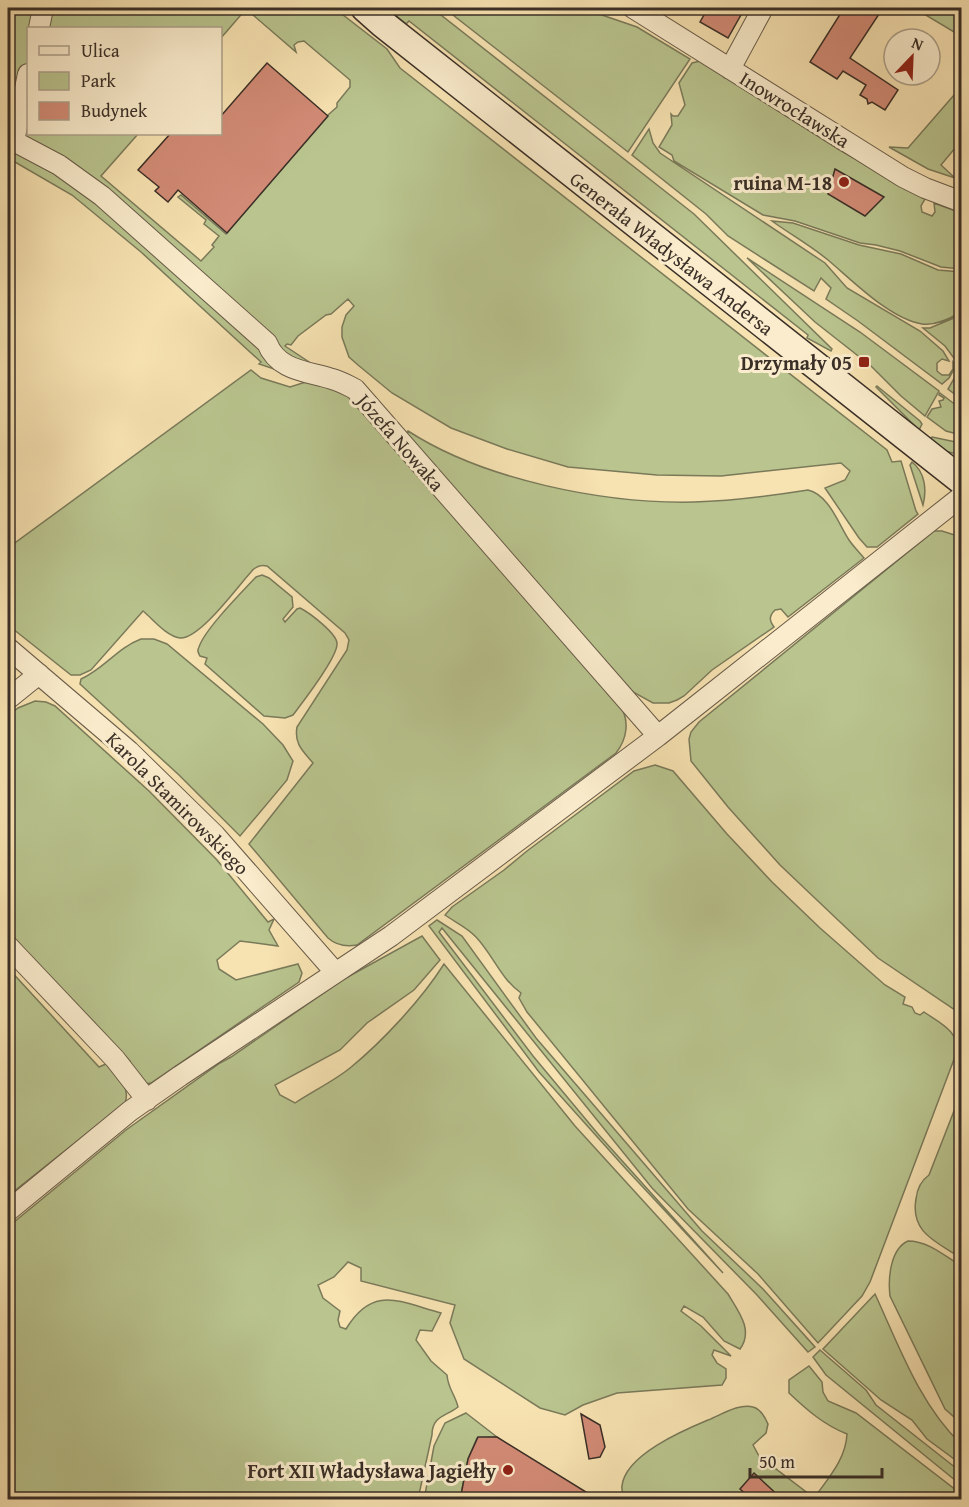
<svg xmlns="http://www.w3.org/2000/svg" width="969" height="1507" font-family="'Gentium Book Plus',serif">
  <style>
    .green { fill: #b9c48e; stroke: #7a7a5a; stroke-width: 1.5; fill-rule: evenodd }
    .building { fill: #d28b76; stroke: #3a2f27; stroke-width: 1.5 }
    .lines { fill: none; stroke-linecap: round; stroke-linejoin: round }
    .minor-casing { stroke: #695c4a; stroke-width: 22 }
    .secondary-casing { stroke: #3a2f27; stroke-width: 30 }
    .minor { stroke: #faeccc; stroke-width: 20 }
    .secondary { stroke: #faeccc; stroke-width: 27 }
    .poi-dot { fill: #8f2418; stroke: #faeccc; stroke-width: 2 }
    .labels { text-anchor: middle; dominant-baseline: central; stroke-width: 6; stroke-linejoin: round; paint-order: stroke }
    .street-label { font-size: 20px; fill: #3a2f27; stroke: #faeccc }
    .poi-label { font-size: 20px; font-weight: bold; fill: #3a2f27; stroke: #faeccc; text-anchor: end }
  </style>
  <rect width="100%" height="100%" fill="#f7e2b1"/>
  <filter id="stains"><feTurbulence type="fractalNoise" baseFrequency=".00333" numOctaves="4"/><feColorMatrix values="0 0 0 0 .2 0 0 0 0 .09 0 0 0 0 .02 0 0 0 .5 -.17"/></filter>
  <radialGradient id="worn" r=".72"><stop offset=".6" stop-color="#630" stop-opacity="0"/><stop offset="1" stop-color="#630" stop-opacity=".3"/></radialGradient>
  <path class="green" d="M8,8H334L387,49L400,68L887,450L892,462L901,461L916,511L918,514L877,547H867L859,538L825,488L845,480L850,471L841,463L721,476L657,475L568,467L507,449L451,428L392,393L358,365L349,357L342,337V327L346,315L354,306L348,299L331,314L326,315L298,336L291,345L287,344L285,346L309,362L307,366L286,373L259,364L261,362L141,252L72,195L8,158ZM246,9L296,52L294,45L298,42L304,41L350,80V87L337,103V107L328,115L226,234L181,195L178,197L206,220L204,224L219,236L212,245L214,247L201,261L101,176L138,134H28V28H220L221,38Z
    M387,8H432L694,214L832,349L831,351L807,338L808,335L409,21L406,24Z
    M444,8H592L602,15L637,27L690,59L628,152Z
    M914,8H961V31L959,35Z
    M700,61L838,149L925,199L921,206L922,212L932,216L935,212L934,203L961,213V269L941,267L900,251L876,245L860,243L795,221L763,215L674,161L672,155L659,147L672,125L671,114L673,116H678L685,105L679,83L692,63Z
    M961,87V141L941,165L955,178L928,169L889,147L908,148Z
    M649,129L653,143L660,153L825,263L847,288L920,331L943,351L949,361L942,359L937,363V371L942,375H949L953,369V362L956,366L949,378L942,384L858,321L826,299L831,288L821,278L814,291L728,236L706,214L632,155Z
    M772,221L793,223L859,245L901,254L938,270L961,272V312C951,318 935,326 922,324C890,319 853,281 828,260C811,246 790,234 772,221Z
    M747,258L860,332L939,391L925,416L901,396L871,366L815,322Z
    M961,315V346L956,361L945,346L923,328H930Z
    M961,361L962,399H961L948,389L959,370Z
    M251,370L261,378L290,387L312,380L342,389L620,705C630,721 627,739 616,753L357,945C346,947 337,946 328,938L249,844L313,763C303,751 294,744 297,727L347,650L349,640L345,633L267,566C260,564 255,567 251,572C238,586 200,639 180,638C166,636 153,619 143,611L91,670L80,675H71L8,625V548Z
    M877,386L920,421L922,424L919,430L876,387Z
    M940,393L961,409V435L946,431L927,417L932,409L941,407L939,401L943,400L944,398L939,395Z
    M408,431C484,480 604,504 694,502C732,501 770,496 808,490C829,495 838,523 849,540C853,546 859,552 864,558L788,617L781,609L775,610C769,616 769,620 774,627L712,670L684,696L677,700L669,703H653L633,692L405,435Z
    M932,437L961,443V455L945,451L930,439Z
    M912,462C925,472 927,490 923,505L910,465Z
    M934,531H942L961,537V1014L878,958L780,865L728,807L691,761L689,739L691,732L699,722Z
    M262,575L269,578L292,597L293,607L283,619L285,622L297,609L300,608C310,613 336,633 337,643C339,656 302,703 293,715L285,718L264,716L205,664L207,658L200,656C198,652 197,651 199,647C205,629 242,592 256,577Z
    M141,639H154L167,644L263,724L283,745L293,761L287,780L240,836L179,775L80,684L81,679C104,669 117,648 141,639Z
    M35,701L46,702L55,706L149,791L217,860L268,922L274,919L269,930L278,946L240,941L217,960L219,969L236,980L298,964L302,973L299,982L151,1083L145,1084L132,1072L130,1061L8,933V716L18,708Z
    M655,765L673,771L727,834L772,882L820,928L885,985L905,997L903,1004L912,1007L915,1013L920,1015L924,1012C940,1023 961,1032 956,1054L870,1282L862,1296L818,1343L758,1274L688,1209L527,1012L519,998L521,993C501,979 493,955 476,937C468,928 455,922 445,915L452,907L504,870L527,851L634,771Z
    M437,920L462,936L536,1038L702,1231L763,1289L815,1347L808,1352L757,1295L652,1188L442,928L439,932L533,1056L598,1134L723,1273L626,1169L539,1072L429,926Z
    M422,936L440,960L414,990L367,1023L340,1050L275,1085L280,1095L295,1103C313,1091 334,1081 350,1068C382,1042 422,999 444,964L575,1126L728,1294C738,1311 754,1330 740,1349L724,1341L703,1317L684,1306L681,1311L701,1326L731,1356L714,1350L712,1355L717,1363L726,1369V1378L722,1385L617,1393L583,1405L565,1415L540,1408L464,1359L450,1323L455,1305L361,1281V1268L348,1262L334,1277L318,1285L323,1298L340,1311L338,1320L340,1327L346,1329C373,1284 400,1302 441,1313L432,1331L420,1330L416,1340L431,1361L447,1375C448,1389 455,1394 458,1407C445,1417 432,1416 432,1435L418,1499H8V1227L126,1130L220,1063L231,1057L344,979Z
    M8,968L99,1067L106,1064C117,1076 131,1086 125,1103L8,1196Z
    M961,1093V1258C937,1242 910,1233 916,1199C917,1189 922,1180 929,1175Z
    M908,1241C928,1241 945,1256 961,1266V1423L945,1409L890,1296C888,1279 890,1249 908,1241Z
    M875,1294C899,1346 920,1405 961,1444V1464L927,1439L912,1420L881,1400L823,1349Z
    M820,1350L866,1390L876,1405L961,1472V1485L826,1375L813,1357Z
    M809,1366L822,1382L823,1392L828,1401L856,1413L961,1494L962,1499L625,1500C624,1495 621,1491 622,1486C625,1455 684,1430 708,1420C721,1415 739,1403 753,1407C761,1409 765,1417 768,1424L766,1433L753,1445L759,1456L809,1494H817C831,1475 846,1457 847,1434C824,1425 807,1410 789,1393V1380Z
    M466,1413L497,1437L477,1438L468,1459L460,1499L424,1500L434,1446L445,1423Z"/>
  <path class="building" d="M708,8H732L742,13L728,38L700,22Z
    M844,8H883L850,58L898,90L885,110L872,102L868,104L867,99L860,95L866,85L843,71L837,79L810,62Z
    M267,63L328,116L227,233L178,190L168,202L155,191L159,187L138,170L170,134H220V117Z
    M835,169L884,197L865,216L828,194Z
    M581,1414L600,1425L605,1447L600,1457L589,1459Z
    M478,1437H497L599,1500H460L468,1459Z
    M754,1473L783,1500H752L740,1489Z"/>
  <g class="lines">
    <defs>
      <path id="minor" d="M633,8L903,177L925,188L962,202
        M39,28L43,8
        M730,69L763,8
        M8,138L59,165L102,196L267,343C278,371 307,371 332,379C340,381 347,385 355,389L658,736
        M14,141L28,74
        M8,648L129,751L215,835L335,972
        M8,699L39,674
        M8,946L115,1059L147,1100
        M8,1211L130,1111L180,1076L391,936L435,903L658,736L962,496"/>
      <path id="secondary" d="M365,8L383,24L962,481"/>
    </defs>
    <use href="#minor" class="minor-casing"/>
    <use href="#secondary" class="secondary-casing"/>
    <use href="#minor" class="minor"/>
    <use href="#secondary" class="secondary"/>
  </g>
  <g class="poi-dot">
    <circle cx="844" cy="182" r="6"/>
    <rect x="858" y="356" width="12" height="12" rx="3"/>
    <circle cx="508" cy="1470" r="6"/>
  </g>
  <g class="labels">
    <g class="street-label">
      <text transform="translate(795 109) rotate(32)">Inowrocławska</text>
      <text transform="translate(672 253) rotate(38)">Generała Władysława Andersa</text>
      <text transform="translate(401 442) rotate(49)">Józefa Nowaka</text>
      <text transform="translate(178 803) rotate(45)">Karola Stamirowskiego</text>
    </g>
    <g class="poi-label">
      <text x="832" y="182">ruina M-18</text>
      <text x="852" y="362">Drzymały 05</text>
      <text x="496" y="1470">Fort XII Władysława Jagiełły</text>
    </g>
  </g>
  <rect width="969" height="1507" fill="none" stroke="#f7e2b1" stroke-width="30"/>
  <rect x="9" y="9" width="951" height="1489" fill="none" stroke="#3a2f27" stroke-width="3"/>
  <rect x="15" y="15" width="939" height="1477" fill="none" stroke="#3a2f27" stroke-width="1.5"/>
  <rect x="27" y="27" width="195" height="108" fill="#faeccc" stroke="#ada08a" stroke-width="1.5"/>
  <rect x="39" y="46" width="30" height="9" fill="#faeccc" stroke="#ada08a" stroke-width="1.5"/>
  <text x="81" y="57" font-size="18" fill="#3a2f27">Ulica</text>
  <rect x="39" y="72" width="30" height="18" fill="#b9c48e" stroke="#ada08a" stroke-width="1.5"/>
  <text x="81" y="87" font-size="18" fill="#3a2f27">Park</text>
  <rect x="39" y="102" width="30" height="18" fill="#d28b76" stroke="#ada08a" stroke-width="1.5"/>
  <text x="81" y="117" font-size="18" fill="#3a2f27">Budynek</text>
  <g transform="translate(912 57) rotate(23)"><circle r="28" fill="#faeccc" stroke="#ada08a" stroke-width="1.5"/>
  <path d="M0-4.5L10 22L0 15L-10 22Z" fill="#8f2418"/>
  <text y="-9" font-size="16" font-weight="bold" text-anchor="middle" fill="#3a2f27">N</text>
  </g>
  <path d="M750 1468v9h132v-9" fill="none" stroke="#3a2f27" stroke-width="3"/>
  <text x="759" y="1468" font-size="18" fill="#3a2f27" stroke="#faeccc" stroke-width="4.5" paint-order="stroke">50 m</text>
  <rect width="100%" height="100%" filter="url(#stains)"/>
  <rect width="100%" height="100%" fill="url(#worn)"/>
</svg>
